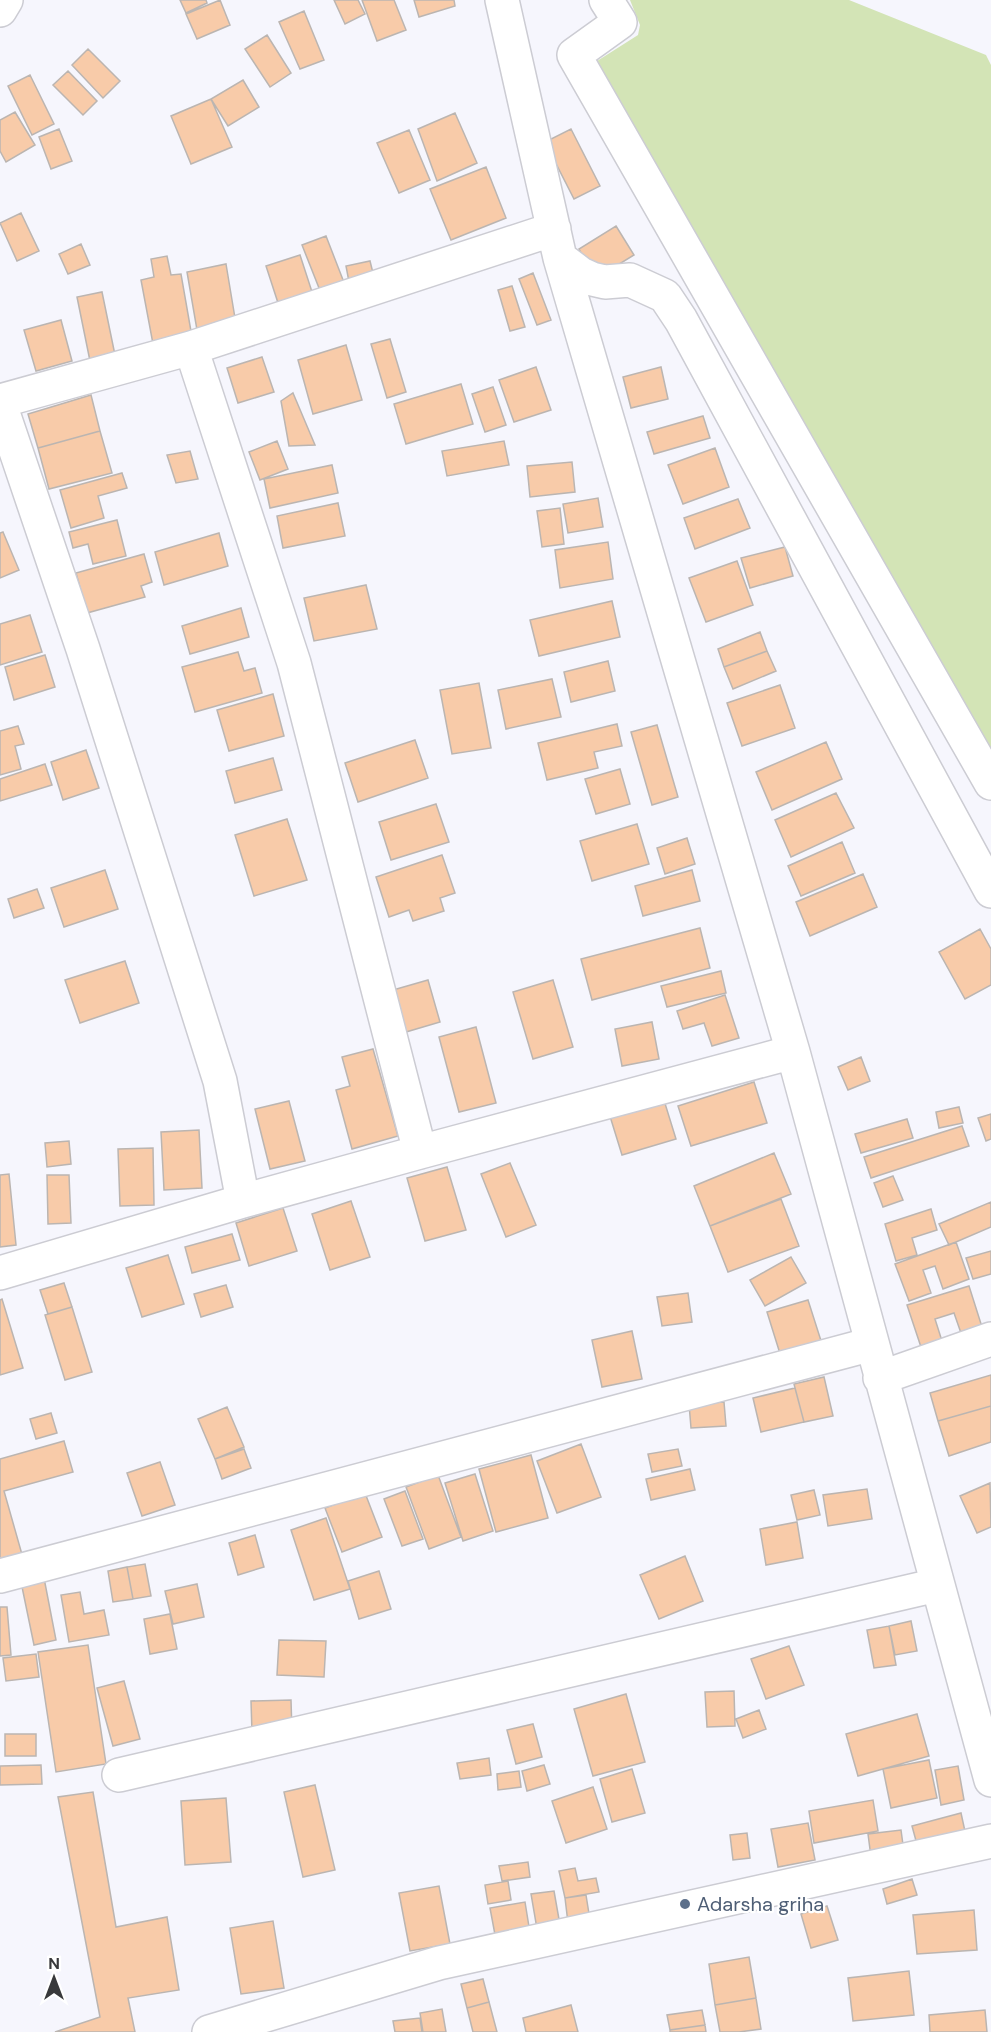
<svg xmlns="http://www.w3.org/2000/svg" width="991" height="2032" font-family="'DM Sans',sans-serif">
  <style>
    .green { fill: #d3e4b6 }
    .building { fill: #f8cba9; stroke: #bbb5b1; stroke-width: 1.5 }
    .lines { fill: none; stroke-linecap: round; stroke-linejoin: round }
    .minor-casing { stroke: #ccccd3; stroke-width: 36 }
    .major-casing { stroke: #ccccd3; stroke-width: 36 }
    .minor { stroke: #fff; stroke-width: 33 }
    .major { stroke: #fff; stroke-width: 33 }
    .service-dot { fill: #5c6f8a; stroke: #fff; stroke-width: 2 }
    .labels { text-anchor: middle; dominant-baseline: central; stroke-width: 4.5; stroke-linejoin: round; paint-order: stroke }
    .service-label { font-size: 20px; fill: #4e5e75; stroke: #fff; text-anchor: start }
  </style>
  <rect width="100%" height="100%" fill="#f6f6fd"/>
  <path class="green" d="M630,0H849L986,55L991,65V758L594,63L638,35L640,25Z"/>
  <path class="building" d="M180,0H206L207,3L186,13Z
    M220,0L230,25L197,39L186,14Z
    M334,0H358L365,14L345,24Z
    M362,0H394L406,30L377,41Z
    M414,0H454L455,6L419,17Z
    M304,11L324,60L300,69L279,22Z
    M267,35L291,73L270,87L245,49Z
    M88,49L120,81L103,98L72,65Z
    M68,71L97,101L83,115L53,85Z
    M30,75L54,124L32,135L8,86Z
    M243,80L259,107L228,126L211,99Z
    M211,99L232,147L191,164L171,116Z
    M15,112L35,145L6,162L0,151V120Z
    M455,113L477,163L437,181L418,129Z
    M59,129L72,161L51,169L39,137Z
    M571,129L600,186L574,199L545,142Z
    M409,130L430,180L399,193L377,143Z
    M486,167L506,218L451,240L430,189Z
    M21,213L39,251L17,261L0,223Z
    M616,226L634,255L595,279L579,249Z
    M326,236L345,285L321,293L302,245Z
    M81,244L90,265L68,274L59,254Z
    M300,255L314,298L280,309L266,266Z
    M167,256L171,275L181,274L192,337L153,344L141,280L154,277L151,259Z
    M370,261L375,281L350,287L346,266Z
    M226,264L236,324L197,330L187,272Z
    M533,273L551,320L537,325L519,279Z
    M512,286L525,327L510,331L498,290Z
    M102,292L115,355L90,361L77,297Z
    M61,320L72,361L36,371L24,330Z
    M390,339L406,392L387,398L371,344Z
    M346,345L362,400L313,414L298,360Z
    M262,357L274,392L238,403L227,368Z
    M536,367L551,410L514,422L499,380Z
    M661,367L668,399L631,408L623,377Z
    M461,384L473,424L406,444L394,404Z
    M493,387L506,425L485,432L472,394Z
    M293,393L315,445L289,446L281,401Z
    M91,395L100,431L38,448L28,414Z
    M703,416L710,438L654,454L647,432Z
    M100,431L112,473L49,489L38,448Z
    M277,441L288,469L260,480L249,452Z
    M504,441L509,465L447,476L442,451Z
    M715,448L729,487L683,504L668,465Z
    M190,451L198,479L176,483L167,455Z
    M572,462L575,492L530,497L527,466Z
    M332,465L338,493L270,508L264,479Z
    M122,473L127,488L98,496L104,518L71,528L60,490Z
    M598,498L603,527L568,533L563,504Z
    M738,499L750,528L695,549L684,518Z
    M338,503L345,536L283,548L277,516Z
    M560,508L564,544L542,547L537,511Z
    M117,520L126,556L93,564L88,544L73,548L69,532Z
    M3,532L19,570L0,578V533Z
    M219,533L228,566L164,585L155,552Z
    M608,542L613,579L560,588L555,550Z
    M785,547L793,576L750,588L741,558Z
    M144,554L152,582L141,586L145,597L87,613L76,573Z
    M737,561L753,605L706,622L689,578Z
    M366,585L377,629L314,641L304,598Z
    M612,601L620,637L539,656L530,620Z
    M241,608L249,637L190,654L182,626Z
    M30,615L42,652L0,665V624Z
    M760,632L767,651L724,667L718,649Z
    M767,651L776,671L733,689L724,667Z
    M238,652L244,671L255,668L262,693L195,712L182,667Z
    M45,655L55,687L14,700L5,667Z
    M608,661L615,691L571,702L564,672Z
    M552,679L561,717L506,729L498,690Z
    M479,683L491,748L452,754L440,690Z
    M780,685L795,728L742,746L727,703Z
    M273,694L284,736L229,751L217,710Z
    M617,724L622,746L594,752L598,768L547,780L538,743Z
    M657,725L678,797L652,805L631,732Z
    M18,726L24,744L15,746L21,769L0,775V731Z
    M415,740L428,778L358,802L345,763Z
    M826,742L842,779L772,810L756,772Z
    M86,750L99,788L63,800L51,762Z
    M273,758L282,790L235,803L226,771Z
    M45,764L52,785L0,801V779Z
    M620,769L630,804L596,814L585,779Z
    M836,793L854,828L791,857L775,820Z
    M436,804L449,842L391,860L379,822Z
    M287,819L307,880L254,896L235,835Z
    M637,824L649,864L592,881L580,841Z
    M687,838L695,864L665,874L657,848Z
    M842,842L855,873L801,896L788,866Z
    M442,855L455,893L440,898L444,911L413,921L409,910L389,917L376,877Z
    M105,870L118,909L64,927L51,888Z
    M692,870L700,901L643,916L635,886Z
    M863,874L877,907L810,936L796,902Z
    M37,889L44,908L14,918L8,899Z
    M700,928L710,968L592,1000L581,959Z
    M980,929L991,949V985L965,999L939,952Z
    M125,961L139,1003L80,1023L65,980Z
    M721,971L726,993L667,1007L661,986Z
    M428,980L440,1022L406,1032L393,990Z
    M553,980L573,1047L533,1059L513,992Z
    M725,995L739,1038L712,1046L704,1023L683,1029L677,1011Z
    M652,1022L659,1059L622,1066L615,1029Z
    M476,1027L496,1103L459,1112L439,1037Z
    M373,1049L398,1136L352,1149L336,1090L350,1086L342,1057Z
    M861,1057L870,1081L848,1090L838,1067Z
    M754,1082L767,1123L691,1146L678,1106Z
    M663,1097L676,1139L622,1155L609,1113Z
    M289,1101L305,1161L270,1169L255,1109Z
    M959,1107L963,1123L939,1128L936,1112Z
    M991,1114V1139L986,1141L978,1118Z
    M907,1119L913,1138L861,1153L855,1134Z
    M962,1126L969,1146L871,1178L864,1157Z
    M199,1130L202,1188L164,1190L161,1132Z
    M69,1141L71,1164L47,1167L45,1143Z
    M153,1148L154,1205L120,1206L118,1149Z
    M774,1153L791,1194L710,1226L694,1186Z
    M510,1163L536,1225L506,1237L481,1174Z
    M447,1167L466,1230L425,1241L407,1178Z
    M9,1174L16,1245L0,1247V1175Z
    M47,1175H69L71,1223L48,1224Z
    M893,1176L903,1200L883,1207L874,1183Z
    M781,1199L799,1246L728,1272L710,1226Z
    M351,1201L370,1257L330,1270L312,1214Z
    M991,1202V1227L949,1245L939,1224Z
    M283,1208L297,1251L249,1266L236,1223Z
    M931,1209L937,1230L912,1238L917,1255L896,1261L885,1224Z
    M232,1234L240,1260L192,1273L185,1247Z
    M956,1242L969,1279L943,1289L935,1266L923,1270L931,1293L909,1301L895,1264Z
    M991,1251V1274L973,1279L966,1258Z
    M168,1255L184,1304L142,1317L126,1268Z
    M791,1257L806,1283L765,1306L750,1280Z
    M64,1283L72,1307L48,1314L40,1290Z
    M226,1285L233,1307L201,1317L194,1294Z
    M969,1286L982,1327L961,1333L954,1313L935,1319L942,1341L921,1347L907,1305Z
    M688,1293L692,1322L662,1326L657,1297Z
    M2,1299L23,1368L0,1375V1300Z
    M808,1300L823,1347L782,1360L767,1312Z
    M72,1307L92,1372L65,1380L45,1315Z
    M632,1331L642,1379L602,1387L592,1340Z
    M991,1375V1406L938,1421L930,1393Z
    M824,1377L833,1416L804,1422L794,1384Z
    M795,1388L804,1422L761,1432L753,1398Z
    M724,1402L726,1426L691,1428L689,1404Z
    M991,1406V1442L949,1456L938,1421Z
    M227,1407L244,1447L215,1459L198,1419Z
    M51,1413L57,1433L36,1439L30,1419Z
    M64,1441L73,1472L4,1491L23,1558L0,1565V1459Z
    M581,1444L601,1497L557,1513L537,1461Z
    M244,1449L251,1468L222,1479L215,1459Z
    M678,1449L682,1466L652,1472L648,1454Z
    M531,1455L548,1518L496,1532L479,1469Z
    M160,1462L175,1505L142,1516L127,1473Z
    M690,1469L695,1490L651,1500L646,1479Z
    M475,1474L493,1531L463,1541L445,1483Z
    M438,1475L461,1537L429,1549L406,1487Z
    M990,1483L991,1527L977,1533L960,1496Z
    M867,1489L872,1519L828,1526L823,1495Z
    M814,1490L820,1515L797,1520L791,1495Z
    M405,1491L423,1539L402,1546L384,1499Z
    M365,1493L382,1537L342,1552L325,1508Z
    M326,1518L350,1589L314,1600L291,1530Z
    M797,1522L803,1558L766,1565L760,1529Z
    M255,1535L264,1567L238,1575L229,1543Z
    M685,1556L703,1601L659,1619L640,1575Z
    M145,1564L151,1596L133,1599L127,1567Z
    M127,1567L133,1599L113,1602L108,1571Z
    M379,1571L391,1609L359,1619L348,1581Z
    M44,1578L56,1640L34,1645L21,1582Z
    M197,1584L204,1617L173,1624L165,1591Z
    M80,1592L84,1614L104,1610L109,1635L69,1642L61,1595Z
    M0,1607H7L11,1655L0,1656Z
    M170,1614L177,1649L150,1654L144,1619Z
    M911,1621L917,1651L895,1655L889,1626Z
    M889,1626L896,1665L874,1668L867,1630Z
    M279,1640L326,1641L324,1677L277,1675Z
    M88,1645L106,1764L56,1772L38,1652Z
    M789,1646L804,1685L766,1699L751,1659Z
    M36,1654L39,1677L6,1681L3,1658Z
    M124,1681L140,1739L113,1746L97,1688Z
    M734,1691L735,1726L707,1727L705,1692Z
    M626,1694L645,1762L593,1776L574,1709Z
    M291,1700L292,1732L252,1733L251,1701Z
    M759,1710L766,1729L743,1738L736,1719Z
    M917,1714L929,1756L858,1776L846,1734Z
    M533,1724L542,1757L516,1764L507,1730Z
    M5,1734H36V1756H5Z
    M489,1758L491,1775L460,1779L457,1763Z
    M929,1760L937,1798L891,1808L883,1769Z
    M41,1765L42,1784L0,1785V1766Z
    M544,1765L550,1784L527,1791L522,1771Z
    M958,1766L964,1800L941,1805L935,1770Z
    M632,1769L645,1813L612,1822L600,1779Z
    M519,1771L521,1787L498,1790L497,1774Z
    M315,1785L335,1870L303,1877L284,1792Z
    M593,1787L607,1829L566,1843L552,1801Z
    M93,1792L116,1927L167,1917L179,1990L128,1998L135,2032H55L100,2017L58,1797Z
    M226,1798L231,1862L185,1865L181,1801Z
    M873,1800L878,1831L814,1843L809,1811Z
    M961,1813L966,1836L918,1848L912,1826Z
    M808,1823L815,1860L778,1867L771,1829Z
    M901,1830L904,1852L871,1857L868,1834Z
    M747,1833L750,1858L733,1860L730,1835Z
    M528,1862L530,1877L502,1881L499,1866Z
    M575,1868L578,1881L596,1878L599,1892L565,1898L559,1871Z
    M912,1879L917,1895L887,1904L883,1889Z
    M508,1881L511,1900L488,1904L485,1885Z
    M439,1886L450,1944L410,1951L399,1893Z
    M554,1891L560,1925L537,1929L531,1894Z
    M586,1895L590,1920L568,1923L565,1898Z
    M525,1902L530,1933L496,1940L490,1908Z
    M827,1906L838,1940L811,1948L801,1914Z
    M974,1910L977,1950L917,1954L913,1915Z
    M273,1921L284,1988L241,1994L230,1928Z
    M749,1957L756,1998L715,2005L709,1964Z
    M909,1971L914,2015L853,2021L848,1978Z
    M483,1979L489,2002L467,2008L461,1984Z
    M756,1998L761,2029L739,2032H720L715,2005Z
    M489,2002L497,2032H473L467,2008Z
    M571,2005L578,2032H526L523,2018Z
    M442,2009L446,2032H423L420,2013Z
    M702,2010L705,2025L670,2030L667,2015Z
    M985,2010L987,2032H930L929,2015Z
    M420,2018L422,2032H395L393,2021Z
    M705,2025L706,2032H670V2030Z"/>
  <g class="lines">
    <defs>
      <path id="minor" d="M502,0L560,258L793,1052L991,1780
        M606,0L620,22L574,55L991,783
        M560,258L581,274L592,279L605,282L630,280L665,296L681,320L991,891
        M191,348L294,663L420,1152
        M0,401L191,348L554,229
        M0,404L83,649L220,1081L243,1201
        M0,1273L243,1201L420,1152L793,1052
        M880,1378L991,1339
        M0,1576L872,1344
        M119,1775L937,1585
        M209,2032L439,1963L991,1841"/>
      <path id="major" d="M0,10L6,0"/>
    </defs>
    <use href="#minor" class="minor-casing"/>
    <use href="#major" class="major-casing"/>
    <use href="#minor" class="minor"/>
    <use href="#major" class="major"/>
  </g>
  <circle class="service-dot" cx="685" cy="1904" r="6"/>
  <g class="labels">
    <g class="service-label">
      <text x="697" y="1904">Adarsha griha</text>
    </g>
  </g>
  <g transform="translate(54 1978)" stroke="#ffffff" stroke-width="4.5" paint-order="stroke">
  <path d="M0-4.5L10 22L0 15L-10 22Z" fill="#38393b"/>
  <text y="-9" font-size="16" font-weight="bold" text-anchor="middle" fill="#38393b">N</text>
  </g>
</svg>
